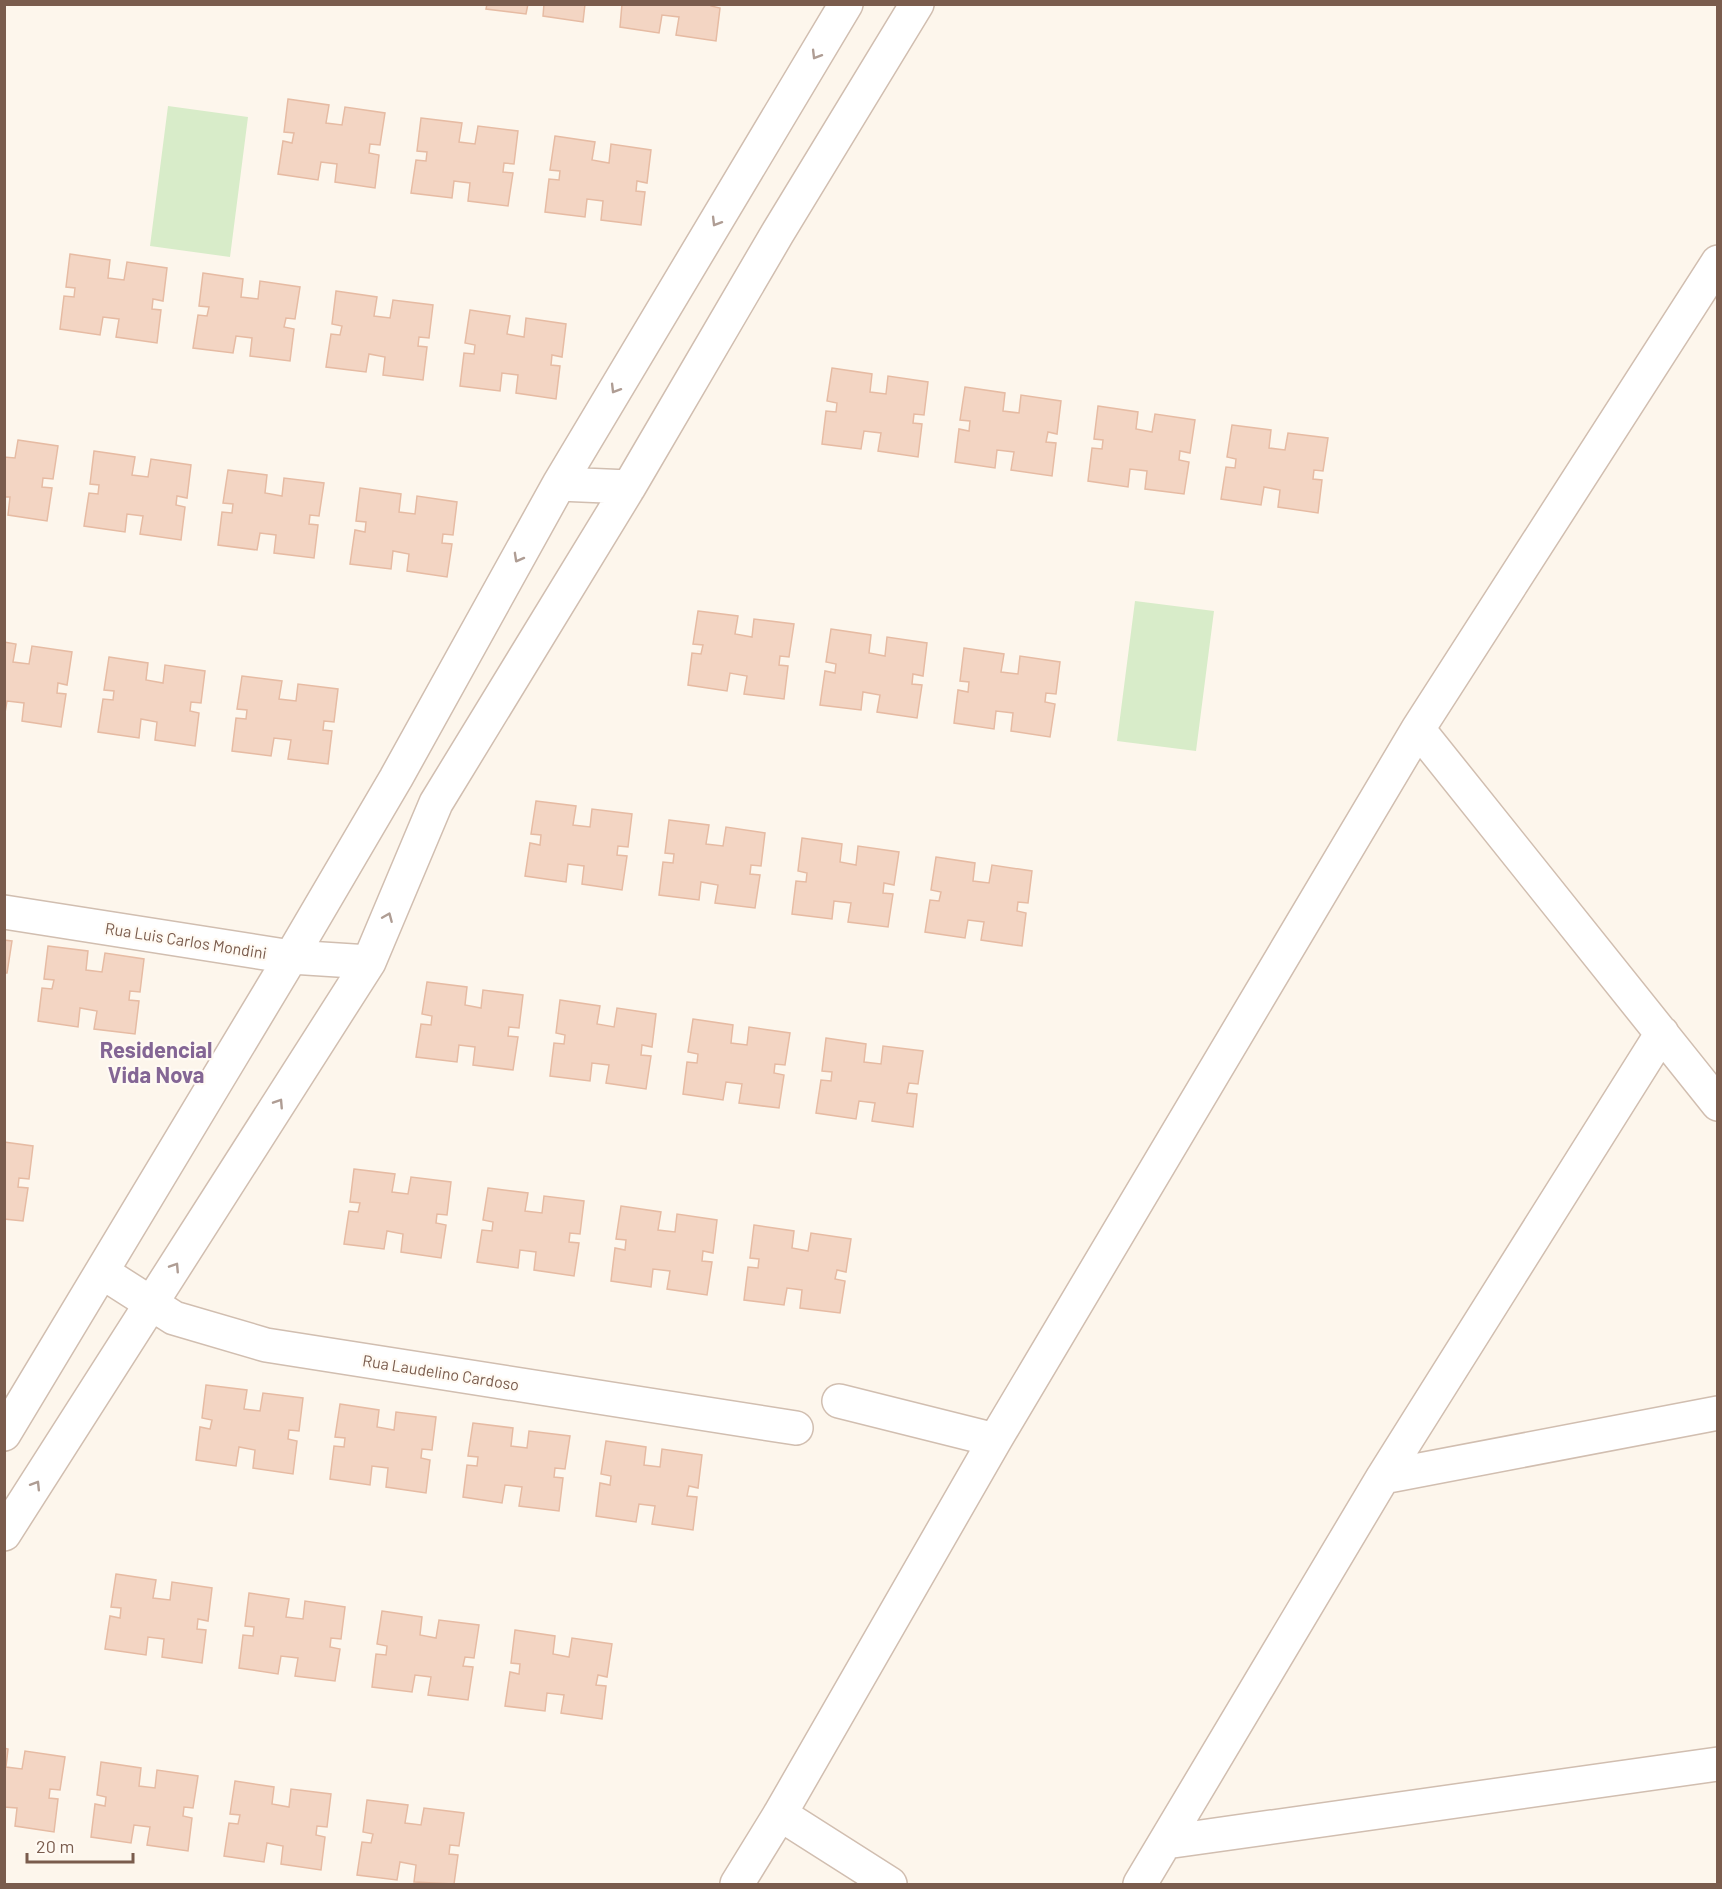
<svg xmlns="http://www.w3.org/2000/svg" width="1722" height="1889" font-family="Barlow,sans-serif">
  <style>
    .green { fill: #d8ecc9 }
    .building { fill: #f3d5c3; stroke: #e6bba3; stroke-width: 1.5 }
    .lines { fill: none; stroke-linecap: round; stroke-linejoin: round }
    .minor-casing { stroke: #d1beb0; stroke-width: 36 }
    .minor { stroke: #fff; stroke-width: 33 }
    .oneway { stroke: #af9d94 }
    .labels { text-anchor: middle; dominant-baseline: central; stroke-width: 4.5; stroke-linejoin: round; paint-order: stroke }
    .street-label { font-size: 16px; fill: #7a5c4d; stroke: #fffaf3 }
    .district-label { font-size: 22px; font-weight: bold; fill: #846695; stroke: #fffaf3 }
  </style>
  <rect width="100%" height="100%" fill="#fdf6ec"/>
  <path class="green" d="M168,106L248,117L230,257L150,246Z
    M1135,601L1214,611L1196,751L1117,741Z"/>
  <path class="building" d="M487,4H528L526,14L486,9Z
    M544,4H585L583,22L543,16Z
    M622,4H711V6L720,8L716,41L676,35L679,17L662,15L659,33L620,27Z
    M288,99L329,105L326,123L342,125L345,107L385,113L380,145L370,144L369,153L379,155L375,188L335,182L337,164L321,162L318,180L278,174L283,141L292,143L294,133L284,132Z
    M421,118L462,123L459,142L475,144L478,126L518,131L514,164L504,163L503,172L513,173L508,206L468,201L470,183L454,181L452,198L411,193L416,160L426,161L427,152L417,151Z
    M555,136L595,142L592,160L609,163L611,144L651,150L647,183L637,181L636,191L645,192L641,225L601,220L603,201L587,199L585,217L545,212L549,179L559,180L560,171L550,170Z
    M70,254L110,260L108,278L124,280L127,262L167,268L163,301L153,299L152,309L161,310L157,343L116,337L119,319L103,317L100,335L60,329L64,296L74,297L75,288L66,287Z
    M203,273L243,279L241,297L258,299L260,281L300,287L295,319L286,318L284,327L294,329L290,361L250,356L252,338L236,336L233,353L193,348L198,315L207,316L209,307L199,306Z
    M336,291L377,297L374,316L390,318L393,300L433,305L429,338L419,337L418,346L427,347L423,380L383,375L385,357L369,354L366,372L326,367L331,334L340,335L342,326L332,324Z
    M470,310L510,316L507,334L524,337L526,318L566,324L562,357L552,355L551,365L560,366L556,399L516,393L518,375L502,373L500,391L460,386L464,353L474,354L475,345L465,343Z
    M832,368L872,374L870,392L886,394L888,376L928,382L924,415L914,414L913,423L922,424L918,457L878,451L881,433L864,431L861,449L822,444L826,411L836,412L837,403L827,401Z
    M965,387L1005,393L1003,411L1019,413L1021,395L1061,401L1057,434L1048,432L1046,442L1056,443L1052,476L1011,470L1014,452L997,450L995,468L955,462L959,429L969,431L970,421L960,420Z
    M1098,406L1138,412L1136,429L1152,432L1155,414L1195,420L1190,453L1180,451L1179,460L1189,462L1184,494L1145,489L1147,471L1130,469L1128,487L1088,481L1092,448L1102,449L1103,440L1094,439Z
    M1232,425L1271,430L1269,448L1285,450L1288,433L1328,438L1323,471L1314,470L1313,479L1322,480L1318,513L1278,507L1280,490L1264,487L1261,505L1221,499L1226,467L1235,468L1236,459L1227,457Z
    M18,440L58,446L53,479L43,478L42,487L52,488L47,521L8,515L10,497H4V457L15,458Z
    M94,451L135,457L132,475L148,477L151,459L191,465L187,498L177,496L176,505L185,507L181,540L140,534L143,516L127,514L125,532L84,526L89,493L98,494L99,485L90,484Z
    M228,470L267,475L265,493L282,496L284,478L324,483L319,516L310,515L309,524L318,525L314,558L274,553L276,535L260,533L257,550L218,545L222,512L232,513L233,504L223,503Z
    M360,488L401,494L399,512L415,514L417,496L457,502L453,535L443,534L442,543L452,544L447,577L407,571L409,554L393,551L391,569L350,564L355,530L365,532L366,522L356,521Z
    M698,611L738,616L735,634L752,637L754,619L794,624L789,657L780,656L779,665L788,666L784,699L744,694L747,676L730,673L727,691L688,685L692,653L701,654L703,645L693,644Z
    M831,629L871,635L869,653L885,656L887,637L927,643L923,676L913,674L912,684L922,685L917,718L877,712L880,695L863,692L861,710L820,705L825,671L835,673L836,664L826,662Z
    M4,642L16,644L13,662L29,664L32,646L72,652L67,685L58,683L57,693L66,694L61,727L22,721L24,703L7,701L4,719Z
    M964,648L1004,654L1001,672L1018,674L1020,656L1060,662L1056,694L1046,693L1045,702L1055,704L1050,737L1011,731L1013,713L996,711L994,729L954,723L958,690L968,692L969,682L960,681Z
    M109,657L148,663L146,680L163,683L165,665L205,671L201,703L191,702L190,711L199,713L195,746L155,740L157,722L141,719L139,738L98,732L103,699L113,700L114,691L104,690Z
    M242,676L282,681L279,699L296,701L298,684L338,689L334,722L324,721L323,730L332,731L328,764L288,759L291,740L274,738L271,756L232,751L236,718L246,719L247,710L237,709Z
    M536,801L576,806L573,825L590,827L592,809L632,814L628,847L618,846L617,855L627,856L622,890L582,884L584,866L568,864L566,882L525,876L530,843L540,845L541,835L531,834Z
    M669,820L709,825L706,844L723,846L726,827L765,833L761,866L751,865L750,874L760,875L755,908L715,903L718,885L701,882L699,900L659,895L663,862L673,863L674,854L665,853Z
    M802,838L842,844L840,862L856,865L858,846L899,852L894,885L884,883L883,893L893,894L888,927L848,922L851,903L834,901L832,919L792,914L796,881L806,882L807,873L798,871Z
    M936,857L975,863L973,881L989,883L992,865L1032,871L1028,903L1018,902L1017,911L1026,913L1022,946L981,940L984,922L968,920L965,938L925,932L930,900L939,901L941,892L931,890Z
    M4,940L12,941L7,973H4Z
    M48,946L88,951L86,970L102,972L105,953L144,959L140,992L130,991L129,1000L139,1001L135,1034L94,1029L97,1011L80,1008L78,1027L38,1021L42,988L52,989L54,980L44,979Z
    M427,982L467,987L465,1005L481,1008L483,990L523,995L519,1028L509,1027L508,1036L518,1037L513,1070L473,1065L475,1047L459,1045L457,1062L416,1057L421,1024L431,1025L432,1016L422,1014Z
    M560,1000L600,1006L597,1024L614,1027L617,1008L656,1014L652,1047L642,1045L641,1055L651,1056L646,1089L606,1083L609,1065L592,1063L590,1081L550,1076L554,1043L564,1044L565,1035L556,1033Z
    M693,1019L733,1025L731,1043L747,1045L749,1027L790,1033L785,1065L775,1064L774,1073L784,1075L779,1108L739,1103L742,1084L726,1082L723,1100L683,1094L687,1062L697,1063L698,1054L688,1052Z
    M826,1038L866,1044L864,1062L881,1064L883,1046L923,1051L918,1084L909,1083L907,1093L917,1094L913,1127L872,1121L875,1103L859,1101L856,1119L816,1113L821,1080L831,1081L832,1072L822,1071Z
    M4,1142L33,1146L29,1179L19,1178L18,1187L28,1188L23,1221L4,1219Z
    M354,1169L395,1174L392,1192L408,1194L411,1177L451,1182L447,1215L437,1214L436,1223L446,1225L441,1258L401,1252L403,1234L387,1231L384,1249L344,1244L349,1211L358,1212L360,1203L350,1202Z
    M488,1188L528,1193L525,1211L542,1213L544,1196L584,1201L580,1234L570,1233L569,1242L579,1243L574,1276L534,1270L536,1252L520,1250L518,1268L477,1262L482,1230L492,1231L493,1222L483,1220Z
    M621,1206L661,1212L658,1230L675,1232L677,1214L717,1220L713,1253L703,1251L702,1261L712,1262L707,1295L667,1289L670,1271L653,1269L651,1287L611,1281L615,1248L625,1250L626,1240L616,1239Z
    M754,1225L794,1231L792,1248L808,1251L811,1233L851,1239L846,1272L837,1270L835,1279L845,1281L840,1313L800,1308L802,1290L787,1288L784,1305L744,1300L748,1267L758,1268L759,1259L750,1258Z
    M206,1385L247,1390L244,1409L260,1411L263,1393L303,1398L299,1431L289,1430L288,1439L297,1441L293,1474L253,1468L255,1450L239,1447L236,1466L196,1460L200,1427L210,1429L212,1420L202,1418Z
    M340,1404L379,1410L377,1427L394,1430L396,1412L436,1417L432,1450L422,1449L421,1458L430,1460L426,1493L386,1487L388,1468L372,1466L370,1485L330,1479L334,1446L344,1447L345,1438L335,1437Z
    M473,1423L513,1428L511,1446L527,1448L529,1431L570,1436L565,1469L555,1468L554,1477L563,1478L559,1511L519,1506L522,1487L505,1485L502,1503L463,1497L467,1465L477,1466L478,1457L468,1456Z
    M606,1441L646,1447L644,1465L660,1467L662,1449L702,1455L698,1488L689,1486L687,1496L697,1497L693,1530L652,1524L655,1506L639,1504L636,1522L596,1516L600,1483L610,1485L611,1476L601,1474Z
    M116,1574L156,1580L153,1598L170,1600L172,1582L212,1588L208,1621L198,1619L197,1629L206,1630L202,1663L162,1657L164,1639L148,1637L146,1655L105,1649L110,1616L120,1618L121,1608L111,1607Z
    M249,1593L289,1599L286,1617L303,1619L305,1601L345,1607L341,1639L331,1638L330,1647L340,1649L335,1681L295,1676L298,1658L281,1656L278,1674L239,1668L243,1635L253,1636L254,1627L245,1626Z
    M382,1611L422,1617L420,1635L436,1638L439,1620L479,1625L474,1658L465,1657L463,1666L473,1667L468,1700L428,1695L431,1677L415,1675L412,1692L372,1687L376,1654L386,1655L387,1646L377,1644Z
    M515,1630L555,1636L553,1654L569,1657L572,1638L612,1644L607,1677L598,1675L596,1685L606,1686L602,1719L561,1713L564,1695L547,1693L545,1711L505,1706L510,1672L519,1674L520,1664L511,1663Z
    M4,1748L8,1749L6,1767L22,1769L25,1751L65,1757L60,1790L50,1789L49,1798L58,1799L54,1832L15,1826L17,1808L4,1807Z
    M101,1762L141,1768L139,1786L155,1788L157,1770L198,1776L193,1808L184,1807L183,1816L192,1818L188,1851L147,1845L150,1827L134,1825L131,1843L91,1837L95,1804L105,1806L106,1797L97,1795Z
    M235,1781L274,1787L272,1804L289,1807L291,1789L331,1794L327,1827L317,1826L316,1835L325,1837L321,1870L281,1864L283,1846L267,1843L264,1862L224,1856L229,1823L238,1824L240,1815L230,1814Z
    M367,1800L408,1805L405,1823L421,1825L424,1808L464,1813L459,1846L450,1845L449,1854L458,1855L454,1884L414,1882L416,1865L400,1862L397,1880L357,1875L362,1842L371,1843L373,1834L363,1832Z"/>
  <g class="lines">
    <defs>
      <path id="minor" d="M559,484L629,487
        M1418,729L1718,1104
        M4,912L291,957L369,962
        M102,1272L174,1318L266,1345L796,1428
        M839,1401L995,1440
        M4,1434L291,957L396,778L559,484L846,4
        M1383,1477L1718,1413
        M4,1534L369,962L436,803L629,487L777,234L917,4
        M780,1814L890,1884
        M1166,1842L1718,1764
        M737,1884L780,1814L995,1440L1418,729L1718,262
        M1140,1884L1383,1477L1662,1033"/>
    </defs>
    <use href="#minor" class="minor-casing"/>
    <use href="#minor" class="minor"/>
  </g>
  <defs><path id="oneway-chevron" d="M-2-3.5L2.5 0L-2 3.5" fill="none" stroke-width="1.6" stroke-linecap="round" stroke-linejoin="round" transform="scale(1.5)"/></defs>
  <g class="oneway">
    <use href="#oneway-chevron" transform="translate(816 55) rotate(121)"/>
    <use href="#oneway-chevron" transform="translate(716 222) rotate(121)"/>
    <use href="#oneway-chevron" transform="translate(615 389) rotate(121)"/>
    <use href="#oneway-chevron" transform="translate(518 558) rotate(119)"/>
    <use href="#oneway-chevron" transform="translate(388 917) rotate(-67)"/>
    <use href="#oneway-chevron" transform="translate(279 1103) rotate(-57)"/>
    <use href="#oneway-chevron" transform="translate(175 1267) rotate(-57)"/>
    <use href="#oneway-chevron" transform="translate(36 1485) rotate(-58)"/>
  </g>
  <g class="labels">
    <g class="street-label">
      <text transform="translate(186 940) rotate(9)">Rua Luis Carlos Mondini</text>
      <text transform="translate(441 1372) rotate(9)">Rua Laudelino Cardoso</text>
    </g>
    <g class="district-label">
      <text x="156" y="1049">Residencial<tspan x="156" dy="25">Vida Nova</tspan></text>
    </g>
  </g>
  <rect width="1722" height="1889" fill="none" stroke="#7a5c4d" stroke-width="12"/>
  <path d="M27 1853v9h106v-9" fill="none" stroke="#7a5c4d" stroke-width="3"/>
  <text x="36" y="1853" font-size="18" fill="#7a5c4d" stroke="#fffaf3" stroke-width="4.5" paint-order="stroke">20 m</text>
</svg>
